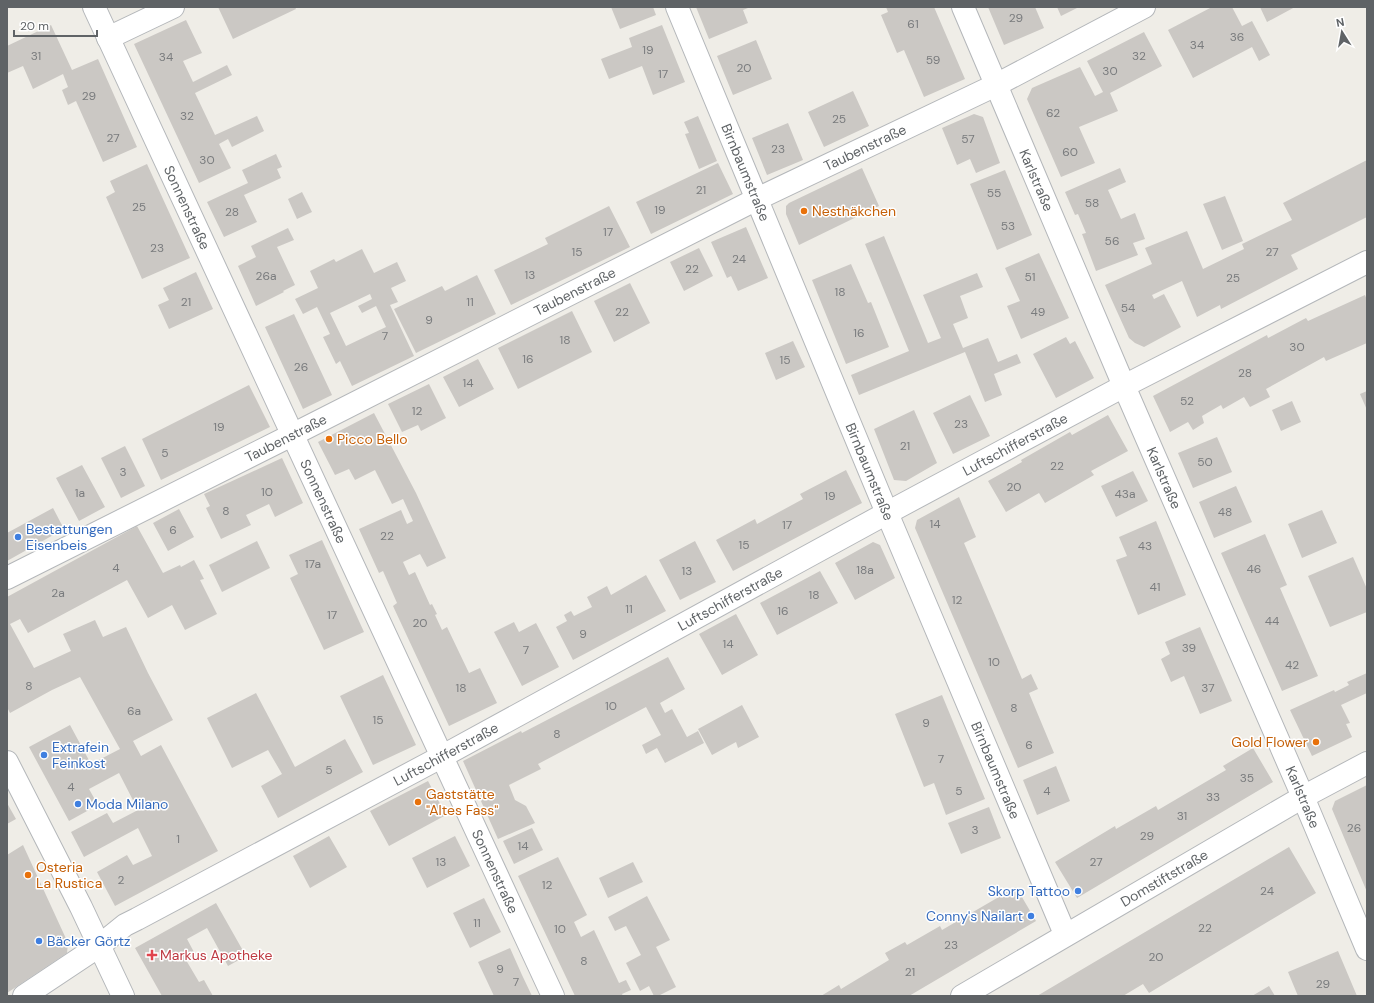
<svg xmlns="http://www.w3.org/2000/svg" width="1374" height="1003" font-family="'DM Sans',sans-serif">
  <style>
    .building { fill: #cbc8c4; fill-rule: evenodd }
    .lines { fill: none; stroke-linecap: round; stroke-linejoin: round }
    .minor-casing { stroke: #b4b7ba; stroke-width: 24 }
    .tertiary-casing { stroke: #b4b7ba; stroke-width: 24 }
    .minor { stroke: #fff; stroke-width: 22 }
    .tertiary { stroke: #fff; stroke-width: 22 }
    .food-dot { fill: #e8710a; stroke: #fff; stroke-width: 1.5 }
    .shop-dot { fill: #3f7fe0; stroke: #fff; stroke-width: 1.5 }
    .health-dot { fill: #e0444e; stroke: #fff; stroke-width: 1.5 }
    .labels { text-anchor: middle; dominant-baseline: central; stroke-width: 3; stroke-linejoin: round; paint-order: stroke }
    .number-label { font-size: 12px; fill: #7a7c7e }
    .street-label { font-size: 14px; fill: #5f6366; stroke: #fff }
    .food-label { font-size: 14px; fill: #c56008; stroke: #fff; text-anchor: start }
    .shop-label { font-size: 14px; fill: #366cbe; stroke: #fff; text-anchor: start }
    .health-label { font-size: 14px; fill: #be3a42; stroke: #fff; text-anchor: start }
  </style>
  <rect width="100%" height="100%" fill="#efede7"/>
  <path class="building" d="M218,7H295L296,9L233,39Z
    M611,7H653L656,15L620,29Z
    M696,7H748V8L743,10L748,23L709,39Z
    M886,7H934L965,79L924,97L904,50L897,53L881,15L888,12Z
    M988,7H1035L1044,28L1004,45Z
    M1057,7H1079L1061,16Z
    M1212,7H1232L1242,26L1252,21L1270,55L1259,61L1252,47L1193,78L1168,30Z
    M1260,7H1295L1267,22Z
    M186,20L202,53L183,61L193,82L227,65L232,75L195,93L215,135L257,116L264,131L232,147L228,139L219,144L231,168L199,183L134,44Z
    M51,25L72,70L98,59L137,147L103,162L76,101L68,105L62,90L68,87L63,74L33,89L23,66L7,73V46Z
    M662,25L685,82L653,95L642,66L609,79L601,59L632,47L629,38Z
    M1144,32L1162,66L1110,93L1118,111L1079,127L1095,163L1061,177L1027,99L1032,88L1080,67L1095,96L1103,92L1087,61Z
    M756,40L772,79L733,95L717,56Z
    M853,91L869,126L824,147L808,112Z
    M974,114L983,117L1000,163L976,173L970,159L957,165L942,128Z
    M698,116L717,161L699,169L685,134L689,133L684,122Z
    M788,123L803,160L767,175L752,138Z
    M276,154L282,167L277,169L281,178L244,195L257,222L224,237L207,202L248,183L242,170Z
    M1367,160V217L1291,255L1298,269L1221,309L1220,305L1197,317L1182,281L1152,295L1154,299L1164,294L1181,327L1144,347L1135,343L1129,338L1105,285L1152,264L1145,248L1187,231L1203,269L1244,249L1242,244L1292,220L1283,203Z
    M718,163L733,194L651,234L636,202Z
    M147,164L190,258L142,279L106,197L115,192L110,181Z
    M862,168L879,206L799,245L786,214V206L789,203Z
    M1120,168L1126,182L1108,190L1121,219L1135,213L1145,239L1133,243L1138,255L1096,271L1082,234L1086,233L1078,214L1075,215L1065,192Z
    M1005,170L1032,235L997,250L970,184Z
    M302,192L312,212L297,219L288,199Z
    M1225,196L1243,241L1222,250L1203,204Z
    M609,206L630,247L511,305L494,270L548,244L545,238Z
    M746,227L768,278L738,291L731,276L727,278L711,242Z
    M288,228L294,240L277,247L295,285L283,291L284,292L256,306L238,266L256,257L251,246Z
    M884,236L928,343L941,338L923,295L977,273L983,287L960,296L968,318L953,324L963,348L988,338L998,362L1017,354L1021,363L994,374L1002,395L985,402L965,352L859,395L851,375L909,351L865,244Z
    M699,248L713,276L684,291L670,262Z
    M362,249L374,273L397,262L406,281L391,288L398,302L390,305L414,356L352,386L340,361L336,364L323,337L330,334L317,307L303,314L295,299L318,288L310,271L334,259L336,262ZM370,294L372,299L358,306L362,313L376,306L386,327L346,346L330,313Z
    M1039,253L1069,318L1021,339L1007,306L1020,301L1005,268Z
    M851,264L868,303L871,302L889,347L846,364L812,280Z
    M196,272L213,309L169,329L158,305L169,300L163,288Z
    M477,275L496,314L416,353L394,309L442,286L445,291Z
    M630,283L650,323L614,342L594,301Z
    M1365,295L1367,300V343L1326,361L1324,357L1266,389L1270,397L1250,407L1244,397L1223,409L1221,405L1202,416L1204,423L1193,430L1188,422L1170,432L1153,396L1267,335L1268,338L1306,318L1308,321Z
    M572,311L592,352L518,389L498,348Z
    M294,314L332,395L303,409L265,327Z
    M1066,337L1070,344L1075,341L1094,378L1056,398L1033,354Z
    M793,341L805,367L776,380L765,353Z
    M478,359L494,389L459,407L443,377Z
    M429,384L446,418L421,431L418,425L402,432L388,404Z
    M249,385L270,427L161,480L142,439Z
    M1367,391V410L1360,394Z
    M970,395L990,436L953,454L933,413Z
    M1292,401L1301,422L1281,431L1272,410Z
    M914,410L937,463L906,481L894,480L874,429Z
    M374,413L416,493L446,558L427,567L420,554L403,562L409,575L415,572L430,605L432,604L437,614L435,615L442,630L447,627L469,673L480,668L497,703L449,726L393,606L397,603L383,571L379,573L359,529L401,510L407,524L413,521L403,499L392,504L375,470L355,480L349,469L335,475L318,442Z
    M1108,415L1128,451L1091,471L1094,475L1045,503L1039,493L1006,512L988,481L1022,462L1021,460L1070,432L1072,435Z
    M1217,437L1232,472L1193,488L1178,453Z
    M125,446L145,486L121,498L101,458Z
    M282,458L303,503L275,517L269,504L246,515L251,525L221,539L206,508L210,506L204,494Z
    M82,465L105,507L79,521L56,478Z
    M846,470L862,503L733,571L716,540L755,519L757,524L803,499L800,494Z
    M1133,471L1148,501L1116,517L1101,486Z
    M1236,486L1252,522L1214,538L1199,502Z
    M959,497L976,537L964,543L1022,679L1031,674L1038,689L1029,693L1054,753L1018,768L915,528L917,520Z
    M53,508L64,529L7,561V533Z
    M179,509L194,537L168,551L153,523Z
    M1322,510L1337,543L1302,558L1288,524Z
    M1156,521L1186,595L1138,615L1116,560L1127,556L1119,537Z
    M137,526L163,573L180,565L181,567L194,560L204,579L200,580L217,614L185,630L172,605L148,618L127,580L28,633L20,619L10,624L34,668L71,651L63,634L95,620L103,637L126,627L148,673L173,720L133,741L141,756L161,745L218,851L115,906L97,872L127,855L133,865L152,856L138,828L84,857L71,832L107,813L113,823L138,810L119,773L89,789L98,805L69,821L29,747L70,725L91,764L120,749L80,677L52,690L10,713L7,707V597Z
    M1265,534L1287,585L1280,588L1318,676L1282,691L1221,553Z
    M322,540L364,632L324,650L290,578L298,574L289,555Z
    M257,541L270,568L222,592L209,565Z
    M695,541L716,582L680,600L659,560Z
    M873,542L880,545L895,578L855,600L835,563Z
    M1353,557L1367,589V612L1330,627L1308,576Z
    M820,571L838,603L777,635L760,603Z
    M646,575L666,611L573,660L556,627L567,621L564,615L571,611L574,616L592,607L587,597L607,586L611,595Z
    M736,614L758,655L722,675L699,634Z
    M514,622L519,632L536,623L559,667L522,686L494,632Z
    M1200,627L1232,701L1200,714L1184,676L1171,682L1161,659L1170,654L1165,642Z
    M668,657L685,689L660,703L665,713L672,709L687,737L698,731L704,743L665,763L657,748L646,754L642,745L661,735L646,707L538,764L541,769L509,785L515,800L526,806L535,823L498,839L463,761L521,731L522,733Z
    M1367,673V693L1341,705L1350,723L1346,724L1352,737L1312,756L1290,710L1334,690L1335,692L1349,685L1347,682Z
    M383,675L416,745L373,765L340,696Z
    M256,693L295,767L345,739L363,772L278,818L261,786L282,774L268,750L232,768L207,718Z
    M942,695L985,799L946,815L934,783L924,787L895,714Z
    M742,705L759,737L738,748L736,742L712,755L698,729Z
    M1253,748L1273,782L1077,898L1055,862L1115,826L1116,829L1156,806L1158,810L1226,770L1223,766Z
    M1056,766L1070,801L1037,815L1023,780Z
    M428,781L446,815L389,846L370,811Z
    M1367,785V892L1332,809L1335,801Z
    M7,803L16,819L7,824Z
    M989,807L1001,838L961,854L948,823Z
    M532,828L543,850L514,864L503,841Z
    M329,836L347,867L310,888L293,856Z
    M455,836L470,866L427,888L412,858Z
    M23,845L68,943L67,953L7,993V855Z
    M1289,847L1316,893L1149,993L1143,984L1123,996H1037Z
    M558,857L587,915L574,922L581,937L594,930L619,983L626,980L631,990L622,994L623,996H575L518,876Z
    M633,862L643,882L608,898L599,878Z
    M1016,887L1036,921L909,996H821L839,985L841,989L889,960L885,953L905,942L907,945L940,926L942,930Z
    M647,896L670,940L656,947L676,987L658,996H654L649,986L640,991L626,963L641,955L626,926L615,931L608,917Z
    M484,898L501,932L470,948L453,913Z
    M216,903L246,956L228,966L207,928L187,939L195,954L186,960L199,982L204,980L213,996H162L135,948Z
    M510,948L522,975L532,996H494L478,962Z
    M1338,951L1357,996H1298L1288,972Z
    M1269,986L1275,996H1252Z"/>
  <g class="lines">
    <defs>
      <g id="minor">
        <path id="s1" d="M94,7L553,996"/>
        <path id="s2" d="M677,7L887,513L1065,934"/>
        <path id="s3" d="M963,7L1124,386L1303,797L1367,949"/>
        <path d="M108,38L173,7"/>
        <path id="s4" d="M7,578L292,435L757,199L996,85L1144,7"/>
        <path id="s5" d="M24,996L99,946L125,925L137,919L441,757L887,513L1124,386L1367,262"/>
        <path id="s6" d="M962,996L1303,797L1367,763"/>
      </g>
      <path id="tertiary" d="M7,762L81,907L123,996"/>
    </defs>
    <use href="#minor" class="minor-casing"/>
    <use href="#tertiary" class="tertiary-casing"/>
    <use href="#minor" class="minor"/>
    <use href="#tertiary" class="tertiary"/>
  </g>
  <g class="food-dot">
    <circle cx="804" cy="211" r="4"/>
    <circle cx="329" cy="439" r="4"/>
    <circle cx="1316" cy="742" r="4"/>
    <circle cx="418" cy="802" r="4"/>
    <circle cx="28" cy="875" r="4"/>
  </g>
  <g class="shop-dot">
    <circle cx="18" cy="537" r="4"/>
    <circle cx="44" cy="755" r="4"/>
    <circle cx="78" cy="804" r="4"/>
    <circle cx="1078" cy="891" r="4"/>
    <circle cx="1031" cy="916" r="4"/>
    <circle cx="39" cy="941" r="4"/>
  </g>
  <path class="health-dot" d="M150 949h4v4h4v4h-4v4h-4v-4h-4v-4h4z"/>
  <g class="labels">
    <g class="number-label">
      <text x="1016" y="18">29</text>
      <text x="913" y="24">61</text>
      <text x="1237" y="37">36</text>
      <text x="1197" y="45">34</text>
      <text x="648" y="50">19</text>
      <text x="36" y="56">31</text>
      <text x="1139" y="56">32</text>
      <text x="166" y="57">34</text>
      <text x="933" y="60">59</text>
      <text x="744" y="68">20</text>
      <text x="1110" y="71">30</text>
      <text x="663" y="74">17</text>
      <text x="89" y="96">29</text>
      <text x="1053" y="113">62</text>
      <text x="187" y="116">32</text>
      <text x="839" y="119">25</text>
      <text x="113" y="138">27</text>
      <text x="968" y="139">57</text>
      <text x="778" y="149">23</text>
      <text x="1070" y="152">60</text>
      <text x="207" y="160">30</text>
      <text x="701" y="190">21</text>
      <text x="994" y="193">55</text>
      <text x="1092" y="203">58</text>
      <text x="139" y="207">25</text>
      <text x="660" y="210">19</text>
      <text x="232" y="212">28</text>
      <text x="1008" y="226">53</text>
      <text x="608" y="232">17</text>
      <text x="1112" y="241">56</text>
      <text x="157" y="248">23</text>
      <text x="577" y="252">15</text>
      <text x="1272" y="252">27</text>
      <text x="739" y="259">24</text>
      <text x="692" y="269">22</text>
      <text x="530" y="275">13</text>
      <text x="266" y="276">26a</text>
      <text x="1030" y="277">51</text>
      <text x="1233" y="278">25</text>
      <text x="840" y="292">18</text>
      <text x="186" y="302">21</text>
      <text x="470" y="302">11</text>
      <text x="1128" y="308">54</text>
      <text x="622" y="312">22</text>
      <text x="1038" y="312">49</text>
      <text x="429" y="320">9</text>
      <text x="859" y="333">16</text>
      <text x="385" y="336">7</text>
      <text x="565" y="340">18</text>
      <text x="1297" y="347">30</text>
      <text x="528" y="359">16</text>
      <text x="785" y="360">15</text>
      <text x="301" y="367">26</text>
      <text x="1245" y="373">28</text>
      <text x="468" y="383">14</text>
      <text x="1187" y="401">52</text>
      <text x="417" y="411">12</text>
      <text x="961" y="424">23</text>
      <text x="219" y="427">19</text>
      <text x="905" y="446">21</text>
      <text x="165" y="453">5</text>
      <text x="1205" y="462">50</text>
      <text x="1057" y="466">22</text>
      <text x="123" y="472">3</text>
      <text x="1014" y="487">20</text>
      <text x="267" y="492">10</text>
      <text x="80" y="493">1a</text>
      <text x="1125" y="494">43a</text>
      <text x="830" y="496">19</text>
      <text x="226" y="511">8</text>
      <text x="1225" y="512">48</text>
      <text x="935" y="524">14</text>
      <text x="787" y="525">17</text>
      <text x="173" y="530">6</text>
      <text x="387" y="536">22</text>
      <text x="744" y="545">15</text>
      <text x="1145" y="546">43</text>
      <text x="313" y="564">17a</text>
      <text x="116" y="568">4</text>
      <text x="1254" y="569">46</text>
      <text x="865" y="570">18a</text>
      <text x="687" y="571">13</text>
      <text x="1155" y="587">41</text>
      <text x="58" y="593">2a</text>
      <text x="814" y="595">18</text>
      <text x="957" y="600">12</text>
      <text x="629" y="609">11</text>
      <text x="783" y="611">16</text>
      <text x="332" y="615">17</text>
      <text x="1272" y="621">44</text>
      <text x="420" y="623">20</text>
      <text x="583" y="634">9</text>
      <text x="728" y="644">14</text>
      <text x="1189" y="648">39</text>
      <text x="526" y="650">7</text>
      <text x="994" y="662">10</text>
      <text x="1292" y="665">42</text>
      <text x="29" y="686">8</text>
      <text x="461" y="688">18</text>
      <text x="1208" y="688">37</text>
      <text x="611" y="706">10</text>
      <text x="1014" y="708">8</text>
      <text x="134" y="711">6a</text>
      <text x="378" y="720">15</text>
      <text x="926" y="723">9</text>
      <text x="557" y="734">8</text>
      <text x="1029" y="745">6</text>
      <text x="941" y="759">7</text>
      <text x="329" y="770">5</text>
      <text x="1247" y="778">35</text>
      <text x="71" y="787">4</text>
      <text x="959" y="791">5</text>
      <text x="1047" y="791">4</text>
      <text x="1213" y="797">33</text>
      <text x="1182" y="816">31</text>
      <text x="1354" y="828">26</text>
      <text x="975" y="830">3</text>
      <text x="1147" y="836">29</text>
      <text x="178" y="839">1</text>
      <text x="523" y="846">14</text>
      <text x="441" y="862">13</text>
      <text x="1096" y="862">27</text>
      <text x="121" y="880">2</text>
      <text x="547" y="885">12</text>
      <text x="1267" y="891">24</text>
      <text x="477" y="923">11</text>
      <text x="1205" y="928">22</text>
      <text x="560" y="929">10</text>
      <text x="951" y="945">23</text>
      <text x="1156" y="957">20</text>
      <text x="584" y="961">8</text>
      <text x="500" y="969">9</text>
      <text x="910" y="972">21</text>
      <text x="516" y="982">7</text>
      <text x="1323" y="984">29</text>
    </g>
    <g class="street-label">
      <text stroke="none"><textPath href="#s4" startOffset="960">Taubenstraße</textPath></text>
      <text stroke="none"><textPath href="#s2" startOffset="179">Birnbaumstraße</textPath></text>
      <text stroke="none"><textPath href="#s3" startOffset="188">Karlstraße</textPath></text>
      <text stroke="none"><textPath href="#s1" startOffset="221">Sonnenstraße</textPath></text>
      <text stroke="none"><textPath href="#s4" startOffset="636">Taubenstraße</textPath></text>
      <text stroke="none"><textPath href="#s4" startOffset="312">Taubenstraße</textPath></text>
      <text stroke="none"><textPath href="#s5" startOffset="1135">Luftschifferstraße</textPath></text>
      <text stroke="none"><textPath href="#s2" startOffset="503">Birnbaumstraße</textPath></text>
      <text stroke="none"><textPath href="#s3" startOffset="512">Karlstraße</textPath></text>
      <text stroke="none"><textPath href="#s1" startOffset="545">Sonnenstraße</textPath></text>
      <text stroke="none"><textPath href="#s5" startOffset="811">Luftschifferstraße</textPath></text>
      <text stroke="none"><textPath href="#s5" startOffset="487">Luftschifferstraße</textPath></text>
      <text stroke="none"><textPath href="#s2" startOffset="827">Birnbaumstraße</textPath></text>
      <text stroke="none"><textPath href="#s3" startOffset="860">Karlstraße</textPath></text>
      <text stroke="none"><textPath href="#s1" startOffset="953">Sonnenstraße</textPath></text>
      <text stroke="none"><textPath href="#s6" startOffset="234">Domstiftstraße</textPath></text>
    </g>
    <g class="food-label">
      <text x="812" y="211">Nesthäkchen</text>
      <text x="337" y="439">Picco Bello</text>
      <text x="1308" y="742" text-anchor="end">Gold Flower</text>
      <text x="426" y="794">Gaststätte<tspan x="426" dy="16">"Altes Fass"</tspan></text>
      <text x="36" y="867">Osteria<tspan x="36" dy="16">La Rustica</tspan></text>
    </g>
    <g class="shop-label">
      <text x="26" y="529">Bestattungen<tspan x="26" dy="16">Eisenbeis</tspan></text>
      <text x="52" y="747">Extrafein<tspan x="52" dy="16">Feinkost</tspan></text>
      <text x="86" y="804">Moda Milano</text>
      <text x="1070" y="891" text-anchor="end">Skorp Tattoo</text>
      <text x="1023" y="916" text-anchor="end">Conny's Nailart</text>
      <text x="47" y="941">Bäcker Görtz</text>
    </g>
    <g class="health-label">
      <text x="160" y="955">Markus Apotheke</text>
    </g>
  </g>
  <rect width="1374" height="1003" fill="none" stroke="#5f6366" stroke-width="16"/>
  <g transform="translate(1342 32) rotate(349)" stroke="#ffffff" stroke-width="3" paint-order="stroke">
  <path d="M0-3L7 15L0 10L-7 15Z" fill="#5f6366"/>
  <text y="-6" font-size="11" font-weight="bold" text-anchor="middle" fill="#5f6366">N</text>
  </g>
  <path d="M14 30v6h83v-6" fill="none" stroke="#5f6366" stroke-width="2"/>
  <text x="20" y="30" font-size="12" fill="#5f6366" stroke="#ffffff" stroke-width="3" paint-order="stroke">20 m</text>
</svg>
